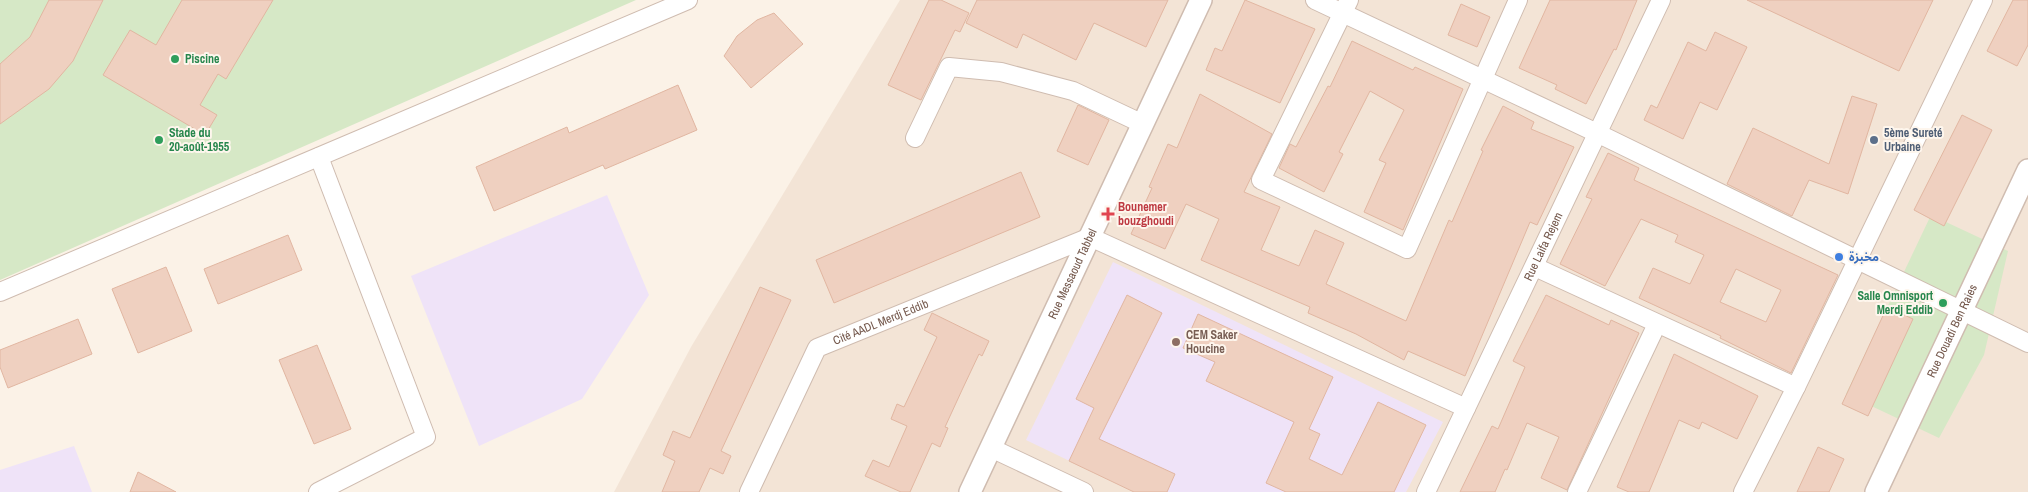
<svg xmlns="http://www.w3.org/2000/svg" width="2028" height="492" font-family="'Archivo Narrow','Noto Sans Arabic',sans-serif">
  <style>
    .residential { fill: #f3e4d6 }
    .education { fill: #efe3f8 }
    .green { fill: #d6e8c6 }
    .building { fill: #efd0c0; stroke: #e1b6a1; fill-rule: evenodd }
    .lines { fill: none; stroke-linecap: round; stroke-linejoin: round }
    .minor-casing { stroke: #cfbcb0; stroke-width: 20 }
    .tertiary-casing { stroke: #cfbcb0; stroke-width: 24 }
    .minor { stroke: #fff; stroke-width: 18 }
    .tertiary { stroke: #fff; stroke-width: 21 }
    .leisure-dot { fill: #2e9e5b; stroke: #fef6ed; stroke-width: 2 }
    .service-dot { fill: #5c6f8a; stroke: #fef6ed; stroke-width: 2 }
    .health-dot { fill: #e0444e; stroke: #fef6ed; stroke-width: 2 }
    .shop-dot { fill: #3f7fe0; stroke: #fef6ed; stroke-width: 2 }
    .education-dot { fill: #8d6e63; stroke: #fef6ed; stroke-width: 2 }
    .labels { text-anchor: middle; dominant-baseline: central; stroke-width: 4; stroke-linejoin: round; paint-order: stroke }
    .leisure-label { font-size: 12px; font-weight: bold; fill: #27864d; stroke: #fef6ed; text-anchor: start }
    .service-label { font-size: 12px; font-weight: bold; fill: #4e5e75; stroke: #fef6ed; text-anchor: start }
    .health-label { font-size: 12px; font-weight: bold; fill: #be3a42; stroke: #fef6ed; text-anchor: start }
    .street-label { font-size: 12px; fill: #74584c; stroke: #fef6ed }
    .shop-label { font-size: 12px; font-weight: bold; fill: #366cbe; stroke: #fef6ed; text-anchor: start }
    .education-label { font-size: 12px; font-weight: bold; fill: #785e54; stroke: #fef6ed; text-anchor: start }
  </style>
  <rect width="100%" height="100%" fill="#fbf2e7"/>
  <path class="residential" d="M900,0H2028V492H614L691,347Z"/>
  <path class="education" d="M607,195L649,295L582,399L479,446L411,276Z
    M1113,262L1443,422L1406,492H1134L1026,440Z
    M74,446L92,492H0V470Z"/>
  <path class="green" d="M0,0H636L0,280Z
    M1931,215L2008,251L1984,355L1939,438L1846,394Z"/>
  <path class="building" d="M49,0H103L73,61L49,89L0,124V64L30,37Z
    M182,0H273L226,79L218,74L200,105L217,115L205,135L103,75L130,30L156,45Z
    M929,0H941L969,13L960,32L955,30L921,100L888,85Z
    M977,0H1168L1146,47L1094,23L1076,60L1023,34L1017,48L966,23Z
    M1245,0L1315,29L1280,103L1206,70L1215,48L1222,51Z
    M1550,0H1637L1616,50L1614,49L1586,104L1555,89L1557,85L1519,68Z
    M1747,0H1933L1899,71Z
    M2013,0H2028V45L2017,66L1987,51Z
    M1461,4L1490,17L1477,47L1448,35Z
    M774,13L803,44L751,88L724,56L737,36L757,20Z
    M1715,32L1747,47L1717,110L1700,102L1683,139L1644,120L1651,105L1657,108L1688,42L1706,51Z
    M1352,41L1413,70L1415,67L1463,89L1403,230L1364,212L1386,163L1379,160L1404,110L1370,91L1339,152L1343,154L1324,192L1279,168L1290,144L1296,147L1328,86L1330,87Z
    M678,85L697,130L605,169L603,165L494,211L476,167L567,127L569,133Z
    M1200,94L1272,134L1244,192L1280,207L1261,250L1299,266L1315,230L1344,243L1326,284L1406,321L1449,220L1452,222L1483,151L1481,150L1503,106L1534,122L1531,129L1574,147L1537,225L1530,222L1465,376L1408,351L1404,360L1356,334L1308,313L1310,307L1201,260L1219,219L1186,204L1165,249L1131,234L1152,188L1149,187L1168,144L1177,148Z
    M1852,96L1877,104L1848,194L1809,180L1792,216L1727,184L1753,128L1829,164Z
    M1078,105L1109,120L1088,165L1057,151Z
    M1962,115L1992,130L1944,226L1914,210Z
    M1608,153L1639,168L1634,180L1838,275L1791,373L1720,338L1721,336L1639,298L1653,268L1690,284L1704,255L1675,242L1678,235L1641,219L1605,286L1560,264L1592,199L1586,197ZM1736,269L1781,290L1766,322L1720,302Z
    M1021,172L1040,217L834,303L816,260Z
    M288,235L302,270L218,304L204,269Z
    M166,267L192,331L138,353L112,289Z
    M760,287L791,300L721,451L731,456L723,474L710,468L699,492H662L675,461L663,455L673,431L690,438Z
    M1127,295L1162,313L1099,439L1175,474L1167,492H1134L1069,461L1094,408L1076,399Z
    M1546,295L1609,325L1611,320L1639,333L1567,490L1541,478L1559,437L1527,423L1507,470L1505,469L1495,492H1460L1492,426L1498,429L1525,367L1513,361Z
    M1887,307L1913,319L1868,416L1842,404Z
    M932,313L989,341L982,356L979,354L962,390L945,427L948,428L940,447L932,443L910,492H901L865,476L873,460L889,467L907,426L891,419L897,404L904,407L937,337L924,330Z
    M1198,314L1333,377L1309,429L1320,434L1309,459L1342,475L1378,402L1426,425L1394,492H1286L1266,483L1294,422L1206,381L1215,362L1183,348Z
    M78,319L92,354L8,388L0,367V350Z
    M317,345L351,429L314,444L279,360Z
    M1674,354L1758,396L1737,439L1702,422L1699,429L1679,420L1649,492H1629L1617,487Z
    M1818,447L1844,459L1829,492H1797Z
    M138,472L176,492H130Z"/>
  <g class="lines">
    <defs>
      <g id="minor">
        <path d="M1315,0L1599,134L2028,343"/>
        <path d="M1349,0L1261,180L1407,249L1518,0"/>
        <path d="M915,138L949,67L1001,72L1073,91L1143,124"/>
        <path d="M1535,267L1796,387L1743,492"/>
        <path d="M0,292L688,0"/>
        <path d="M1796,387L1983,0"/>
        <path d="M991,448L1084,492"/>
        <path d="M318,492L426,437L319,157"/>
        <path id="s1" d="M749,492L817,348L1090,237L1466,408"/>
        <path id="s2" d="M1426,492L1661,0"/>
        <path d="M1577,492L1657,324"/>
      </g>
      <g id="tertiary">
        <path id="s3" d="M970,492L1201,0"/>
        <path id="s4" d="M1876,492L2028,170"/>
      </g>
    </defs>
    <use href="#minor" class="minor-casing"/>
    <use href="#tertiary" class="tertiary-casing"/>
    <use href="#minor" class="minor"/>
    <use href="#tertiary" class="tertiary"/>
  </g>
  <g class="leisure-dot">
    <circle cx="175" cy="59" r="5"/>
    <circle cx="159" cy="140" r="5"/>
    <circle cx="1943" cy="303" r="5"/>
  </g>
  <circle class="service-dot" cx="1874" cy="140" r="5"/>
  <path class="health-dot" d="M1105.5 206.5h5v5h5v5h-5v5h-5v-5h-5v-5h5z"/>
  <circle class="shop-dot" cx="1839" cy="257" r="5"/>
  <circle class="education-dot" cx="1176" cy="342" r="5"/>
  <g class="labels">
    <g class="leisure-label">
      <text x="185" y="59">Piscine</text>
      <text x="169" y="133">Stade du<tspan x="169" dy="14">20-août-1955</tspan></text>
      <text x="1933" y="296" text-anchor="end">Salle Omnisport<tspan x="1933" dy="14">Merdj Eddib</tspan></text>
    </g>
    <g class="service-label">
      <text x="1884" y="133">5ème Sureté<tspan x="1884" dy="14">Urbaine</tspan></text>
    </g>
    <g class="health-label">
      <text x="1118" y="207">Bounemer<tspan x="1118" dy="14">bouzghoudi</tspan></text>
    </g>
    <g class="street-label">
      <text stroke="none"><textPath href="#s2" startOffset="272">Rue Laifa Rejem</textPath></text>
      <text stroke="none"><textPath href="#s3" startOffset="241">Rue Messaoud Tabbel</textPath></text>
      <text stroke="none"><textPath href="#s1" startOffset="228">Cité AADL Merdj Eddib</textPath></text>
      <text stroke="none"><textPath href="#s4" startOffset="178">Rue Douadi Ben Raies</textPath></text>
    </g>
    <g class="shop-label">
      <text x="1849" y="257">مخبزة</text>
    </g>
    <g class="education-label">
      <text x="1186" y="335">CEM Saker<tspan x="1186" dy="14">Houcine</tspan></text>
    </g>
  </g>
</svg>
